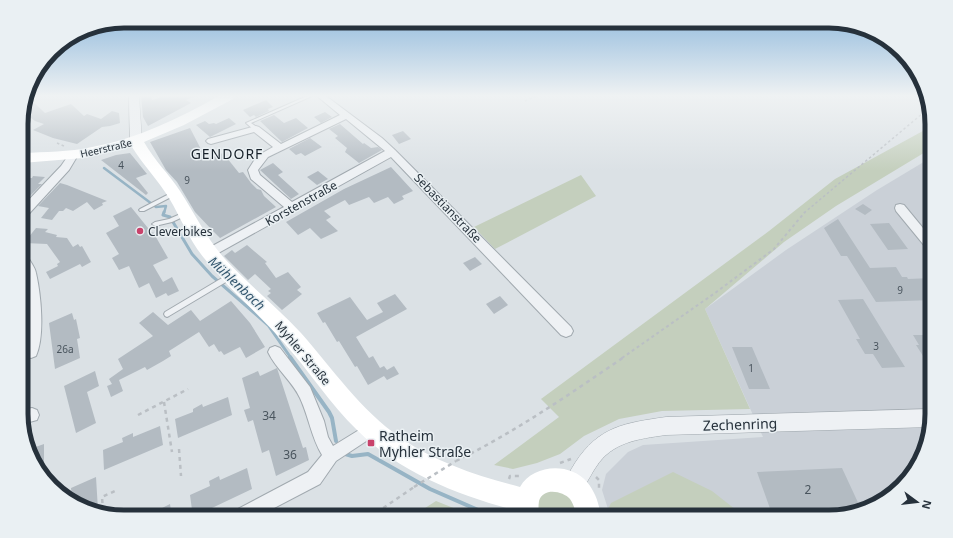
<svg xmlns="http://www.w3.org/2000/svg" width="953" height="538" font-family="'Noto Sans',sans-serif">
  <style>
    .built { fill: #cad0d7 }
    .green { fill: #c4cfbd }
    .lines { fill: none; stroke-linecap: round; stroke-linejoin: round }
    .stream-far2 { stroke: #97b4c5; stroke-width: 2.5 }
    .stream-far1 { stroke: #97b4c5; stroke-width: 3 }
    .stream { stroke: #97b4c5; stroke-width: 4 }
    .building { fill: #b3bbc2 }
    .service-casing { stroke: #a1a9af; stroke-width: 2 }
    .minor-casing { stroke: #a1a9af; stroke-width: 2 }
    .tertiary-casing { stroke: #a1a9af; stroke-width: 1 }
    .path-far2 { stroke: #babfc4; stroke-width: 1.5; stroke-dasharray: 2.5 2.5; stroke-linecap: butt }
    .path-far1 { stroke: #babfc4; stroke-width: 2; stroke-dasharray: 3 3; stroke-linecap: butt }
    .path { stroke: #babfc4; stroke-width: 2.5; stroke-dasharray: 4 4; stroke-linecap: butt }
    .service { fill: #eef1f4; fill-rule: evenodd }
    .minor { fill: #eef1f4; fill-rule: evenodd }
    .tertiary { fill: #eef1f4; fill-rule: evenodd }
    .secondary { fill: #fff; fill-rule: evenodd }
    .path-bridge { stroke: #babfc4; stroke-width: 2.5; stroke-dasharray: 4 4; stroke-linecap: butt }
    .poi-dot { fill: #c9426b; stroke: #eaf0f3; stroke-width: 1.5 }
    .labels { text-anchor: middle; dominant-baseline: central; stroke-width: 3; stroke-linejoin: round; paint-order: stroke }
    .far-street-label { font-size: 10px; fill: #26313b; stroke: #eaf0f3 }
    .number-label { font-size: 10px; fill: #49545d }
    .street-label { font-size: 12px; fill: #26313b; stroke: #eaf0f3 }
    .poi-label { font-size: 12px; fill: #26313b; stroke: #eaf0f3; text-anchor: start }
    .near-number-label { font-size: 12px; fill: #49545d }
    .water-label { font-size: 13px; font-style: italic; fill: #32556d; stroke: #eaf0f3 }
    .quarter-label { font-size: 14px; letter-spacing: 1px; fill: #18222b; stroke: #eaf0f3 }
    .near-street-label { font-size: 14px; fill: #26313b; stroke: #eaf0f3 }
    .near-poi-label { font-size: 14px; fill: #26313b; stroke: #eaf0f3; text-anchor: start }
    .rim { fill: none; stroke: #26313b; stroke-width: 5 }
  </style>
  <rect width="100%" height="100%" fill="#dbe1e5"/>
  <path class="built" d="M932,157V420L918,465L880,503L835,517H614L608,509L602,490L606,474L628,452L643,445L763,437L705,309L786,250L877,190Z"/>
  <path class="green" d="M932,126V148L836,206L784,242L705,309L750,409L662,411L619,419L584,436L560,454L537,463L513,469L494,465L559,417L541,399L769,231L835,179Z
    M581,175L596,196L495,249L474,227Z
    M673,472L712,491L745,517H612L607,511L611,503Z
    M544,490H566L580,517H535V502Z
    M436,501L476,517H411Z"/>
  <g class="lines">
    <path class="stream-far2" d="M104,168L156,207L166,206L164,213"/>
    <path class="stream-far1" d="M164,212L163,215L170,217L192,254L212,276L268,325L291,358"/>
    <path class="stream" d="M290,357L329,412L332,418L336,441
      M342,453L352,456L368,454L430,489L494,517"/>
  </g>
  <path class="building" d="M27,96L45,113L71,104L84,116L87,114L101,119L112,111L119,113L120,123L110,126L102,127L77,144L53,138L33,130L44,124L35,121L22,111Z
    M141,96H151L152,100L165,96H195L186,100L191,103L148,126L143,117Z
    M266,100L273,107L268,109L269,111L256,117L254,115L250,117L243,110Z
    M325,112L332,117L321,123L314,117Z
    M274,115L284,123L296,118L308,128L282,142L260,121Z
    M229,118L236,124L210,137L196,125L205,121L209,124L214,123L216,124Z
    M340,124L363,144L364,143L371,148L378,147L382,150L359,163L345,152L347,148L335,138L338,136L329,129Z
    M190,128L206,159L223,153L239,173L243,172L251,183L257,189L261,190L264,196L276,207L220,238L212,230L195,212L177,182L166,170L150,142Z
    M403,131L411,139L399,144L392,135Z
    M310,138L322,147L305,156L301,153L296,155L289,149Z
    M130,153L147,174L136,178L148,193L146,195L101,160L116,155Z
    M273,163L283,172L278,175L299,194L291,199L260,170Z
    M391,167L413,191L402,196L404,199L394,204L388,197L374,203L369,197L349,205L345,200L324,211L331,217L326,220L338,231L321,239L310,228L298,235L286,222L344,189Z
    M318,171L328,179L317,185L307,177Z
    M33,176L45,177L38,184H42L25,201H22V178H32Z
    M60,183L67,185L107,201L102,203L103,205L94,210L87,202L73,211L66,208L63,211H59L52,220L41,218L49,208L38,206Z
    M863,204L872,210L865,215L855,209Z
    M131,207L152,233L153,232L168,258L153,265L163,282L172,277L179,291L168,296L166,293L156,298L149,283L139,288L129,266L119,270L112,258L119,254L106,233L119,226L113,216Z
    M838,219L870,268L896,267L902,277H907L908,279L932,278V300L876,302L847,256H841L824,228Z
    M889,223L908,249L888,250L870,224Z
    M36,228L48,229L45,232L57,235L56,237L67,238L73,247L78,244L80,247L82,246L91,262L82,267L80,264L50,279L46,272L58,266L57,264L60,262L47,244L24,243Z
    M247,245L267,262L265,263L276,278L288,272L301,287L297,290L302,294L282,310L267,296L271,293L268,291L271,289L255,274L248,280L224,256L232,250L235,253Z
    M475,257L482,264L470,271L463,263Z
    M395,294L407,309L356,337L369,358L373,356L380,368L384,366L387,370L394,366L399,374L387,380L384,376L368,385L357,366L355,367L339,341L337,342L325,322L323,323L317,313L350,297L367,320L383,312L377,303Z
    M500,296L508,305L494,314L486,304Z
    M863,299L887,338L905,367L882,368L873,354H865L856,339H860L838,300Z
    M231,301L250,323L265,347L246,358L240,347L224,355L221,351L219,352L214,344L209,347L199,332L169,351L171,356L163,361L147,370L145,367L119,380L123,391L111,397L107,386L112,384L109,379L123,369L118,359L153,336L139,323L153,312L168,325L191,310L200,321Z
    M72,313L74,320L76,319L80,338L77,339L80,358L55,369L49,323Z
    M913,335H925L932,345V370L916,345H919Z
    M732,347H752L770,389H749Z
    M277,368L303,448L306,447L309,460L276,476L269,450L262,453L253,420L248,422L244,410L250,408L242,378L258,371L260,376Z
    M95,371L99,386L87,392L96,423L76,433L64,386Z
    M228,397L232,415L178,438L175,419L193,412V409L202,404L203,407Z
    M160,426L163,445L104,470L103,450L123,442L122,438L133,433V437Z
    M44,444V466L37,468L30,449Z
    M247,468L252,489L193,517L190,495L210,486L209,481L219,476L220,480Z
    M842,468L861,509L835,517H773L757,472Z
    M96,477L98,510L75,504V497L72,498L71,488Z
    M170,504L172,517H144Z"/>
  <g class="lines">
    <defs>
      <path id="service" d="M307,96H312L251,123L258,128V130H254L246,123Z
        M173,192L176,194L175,195L144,211H140L139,210L140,209Z
        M185,212L187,213L188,214L187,215L172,222L155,226L152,224L155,222L169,219Z
        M918,228L932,230V234L916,231L915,230Z
        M227,275H231L232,277L231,279L169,316L167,317L165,316L164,314L165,312Z"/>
      <path id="minor" d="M317,96H326L382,138L395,150L571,327L573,331L571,335L566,337L561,335L391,157L213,256L209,257L205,256L203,253L205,250L284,207L251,179L248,170L257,156L273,147L254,132L211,144L208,143L206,141L208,139L256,126L259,127L281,144L340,115ZM346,119L385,151L292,202L260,175L258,170L268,157Z
        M73,152L78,155L69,170L26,217L22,218V207L61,166L70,153Z
        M900,204L904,205L932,239V251L928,250L896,211L895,208L896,205Z
        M22,253L26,254C29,260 35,267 36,273C41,295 45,336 36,356L31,358L26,356L24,352L29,328L24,272L22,268Z
        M275,346L280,348L310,387L324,421L328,437L333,446L372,422L377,424L379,429L377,434L336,461L320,484L257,517H232L234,511L308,472L322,455C311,437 309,417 300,398C292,381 276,369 268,352L270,348Z
        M32,408L37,410L39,415L37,420L22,424V410Z"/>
      <path id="tertiary" d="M129,96H139L142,141L140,144H132L130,141Z
        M932,409V420L930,427L666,435C638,439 612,442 596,467C589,477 585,490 573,495L566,492L563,485C566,477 571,470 575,463C599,426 625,423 666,417Z"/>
    </defs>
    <use href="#service" class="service-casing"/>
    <use href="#minor" class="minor-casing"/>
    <use href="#tertiary" class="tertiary-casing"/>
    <path class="path-far2" d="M525,101L537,96
      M57,143L64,146
      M804,213L929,108"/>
    <path class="path-far1" d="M622,358L715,293L774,249L805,212"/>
    <path class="path" d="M164,402L172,452
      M138,415L188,389
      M179,449L181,476
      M456,461C515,432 570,394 624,357
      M560,463L571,459
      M596,477L599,480V491
      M509,479L510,476H522
      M103,511L102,497L117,490
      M370,517L414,487"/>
    <use href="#service" class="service"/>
    <use href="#minor" class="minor"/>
    <use href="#tertiary" class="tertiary"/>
    <path class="secondary" d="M219,96H235L233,99L184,125L144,142C154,160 169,174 180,191C195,214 206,238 225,259C249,285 277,307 301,333C333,369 360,410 401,438C437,463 478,476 520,487C533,464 570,462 587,482C596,493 599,504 601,517H577C575,510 574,505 570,499C563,491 543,487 539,501C538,506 539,512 538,517H514V510C457,495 399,472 357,430C330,404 310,372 285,344C259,314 229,289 204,258C189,240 181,218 169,198C158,180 143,165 132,147L83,158L22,163V153C45,152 69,152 92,147C137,139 179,118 219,96Z"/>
    <path class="path-bridge" d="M414,487L456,461"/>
  </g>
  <linearGradient id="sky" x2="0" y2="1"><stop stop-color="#87b4da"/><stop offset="0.56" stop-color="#eff2f3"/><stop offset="1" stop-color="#eff2f3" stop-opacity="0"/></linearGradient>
  <rect width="953" height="171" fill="url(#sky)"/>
  <g class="poi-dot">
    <circle cx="140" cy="231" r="4"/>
    <rect x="367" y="439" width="8" height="8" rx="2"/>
  </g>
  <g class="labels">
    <g class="far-street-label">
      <text transform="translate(106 148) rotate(-13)">Heerstraße</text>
    </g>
    <g class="number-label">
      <text x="121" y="165">4</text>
      <text x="187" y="180">9</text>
      <text x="900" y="290">9</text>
      <text x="876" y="346">3</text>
      <text x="65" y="349">26a</text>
      <text x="751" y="368">1</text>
    </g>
    <g class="street-label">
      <text transform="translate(301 203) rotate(-29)">Korstenstraße</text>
      <text transform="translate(448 208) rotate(46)">Sebastianstraße</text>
      <text transform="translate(303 353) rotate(50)">Myhler Straße</text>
    </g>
    <g class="poi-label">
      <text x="148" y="231">Cleverbikes</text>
    </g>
    <g class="near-number-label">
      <text x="269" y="415">34</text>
      <text x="290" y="454">36</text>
      <text x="808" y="489">2</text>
    </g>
    <g class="water-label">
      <text transform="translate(237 283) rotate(43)">Mühlenbach</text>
    </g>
    <g class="quarter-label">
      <text x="227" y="153">GENDORF</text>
    </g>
    <g class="near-street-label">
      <text transform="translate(740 424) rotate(-2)">Zechenring</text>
    </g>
    <g class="near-poi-label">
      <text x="379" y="435">Ratheim<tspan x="379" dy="16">Myhler Straße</tspan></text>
    </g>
  </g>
  <path d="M0 0H953V538H0ZM124 28H829A96 96 0 0 1 925 124V414A96 96 0 0 1 829 510H124A96 96 0 0 1 28 414V124A96 96 0 0 1 124 28Z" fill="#eaf0f3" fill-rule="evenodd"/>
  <path class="rim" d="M124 28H829A96 96 0 0 1 925 124V414A96 96 0 0 1 829 510H124A96 96 0 0 1 28 414V124A96 96 0 0 1 124 28Z"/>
  <g transform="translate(917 502) rotate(105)" stroke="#eaf0f3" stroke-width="3" paint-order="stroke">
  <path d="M0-3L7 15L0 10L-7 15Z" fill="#26313b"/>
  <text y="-6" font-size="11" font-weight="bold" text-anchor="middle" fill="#26313b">N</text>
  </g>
</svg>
